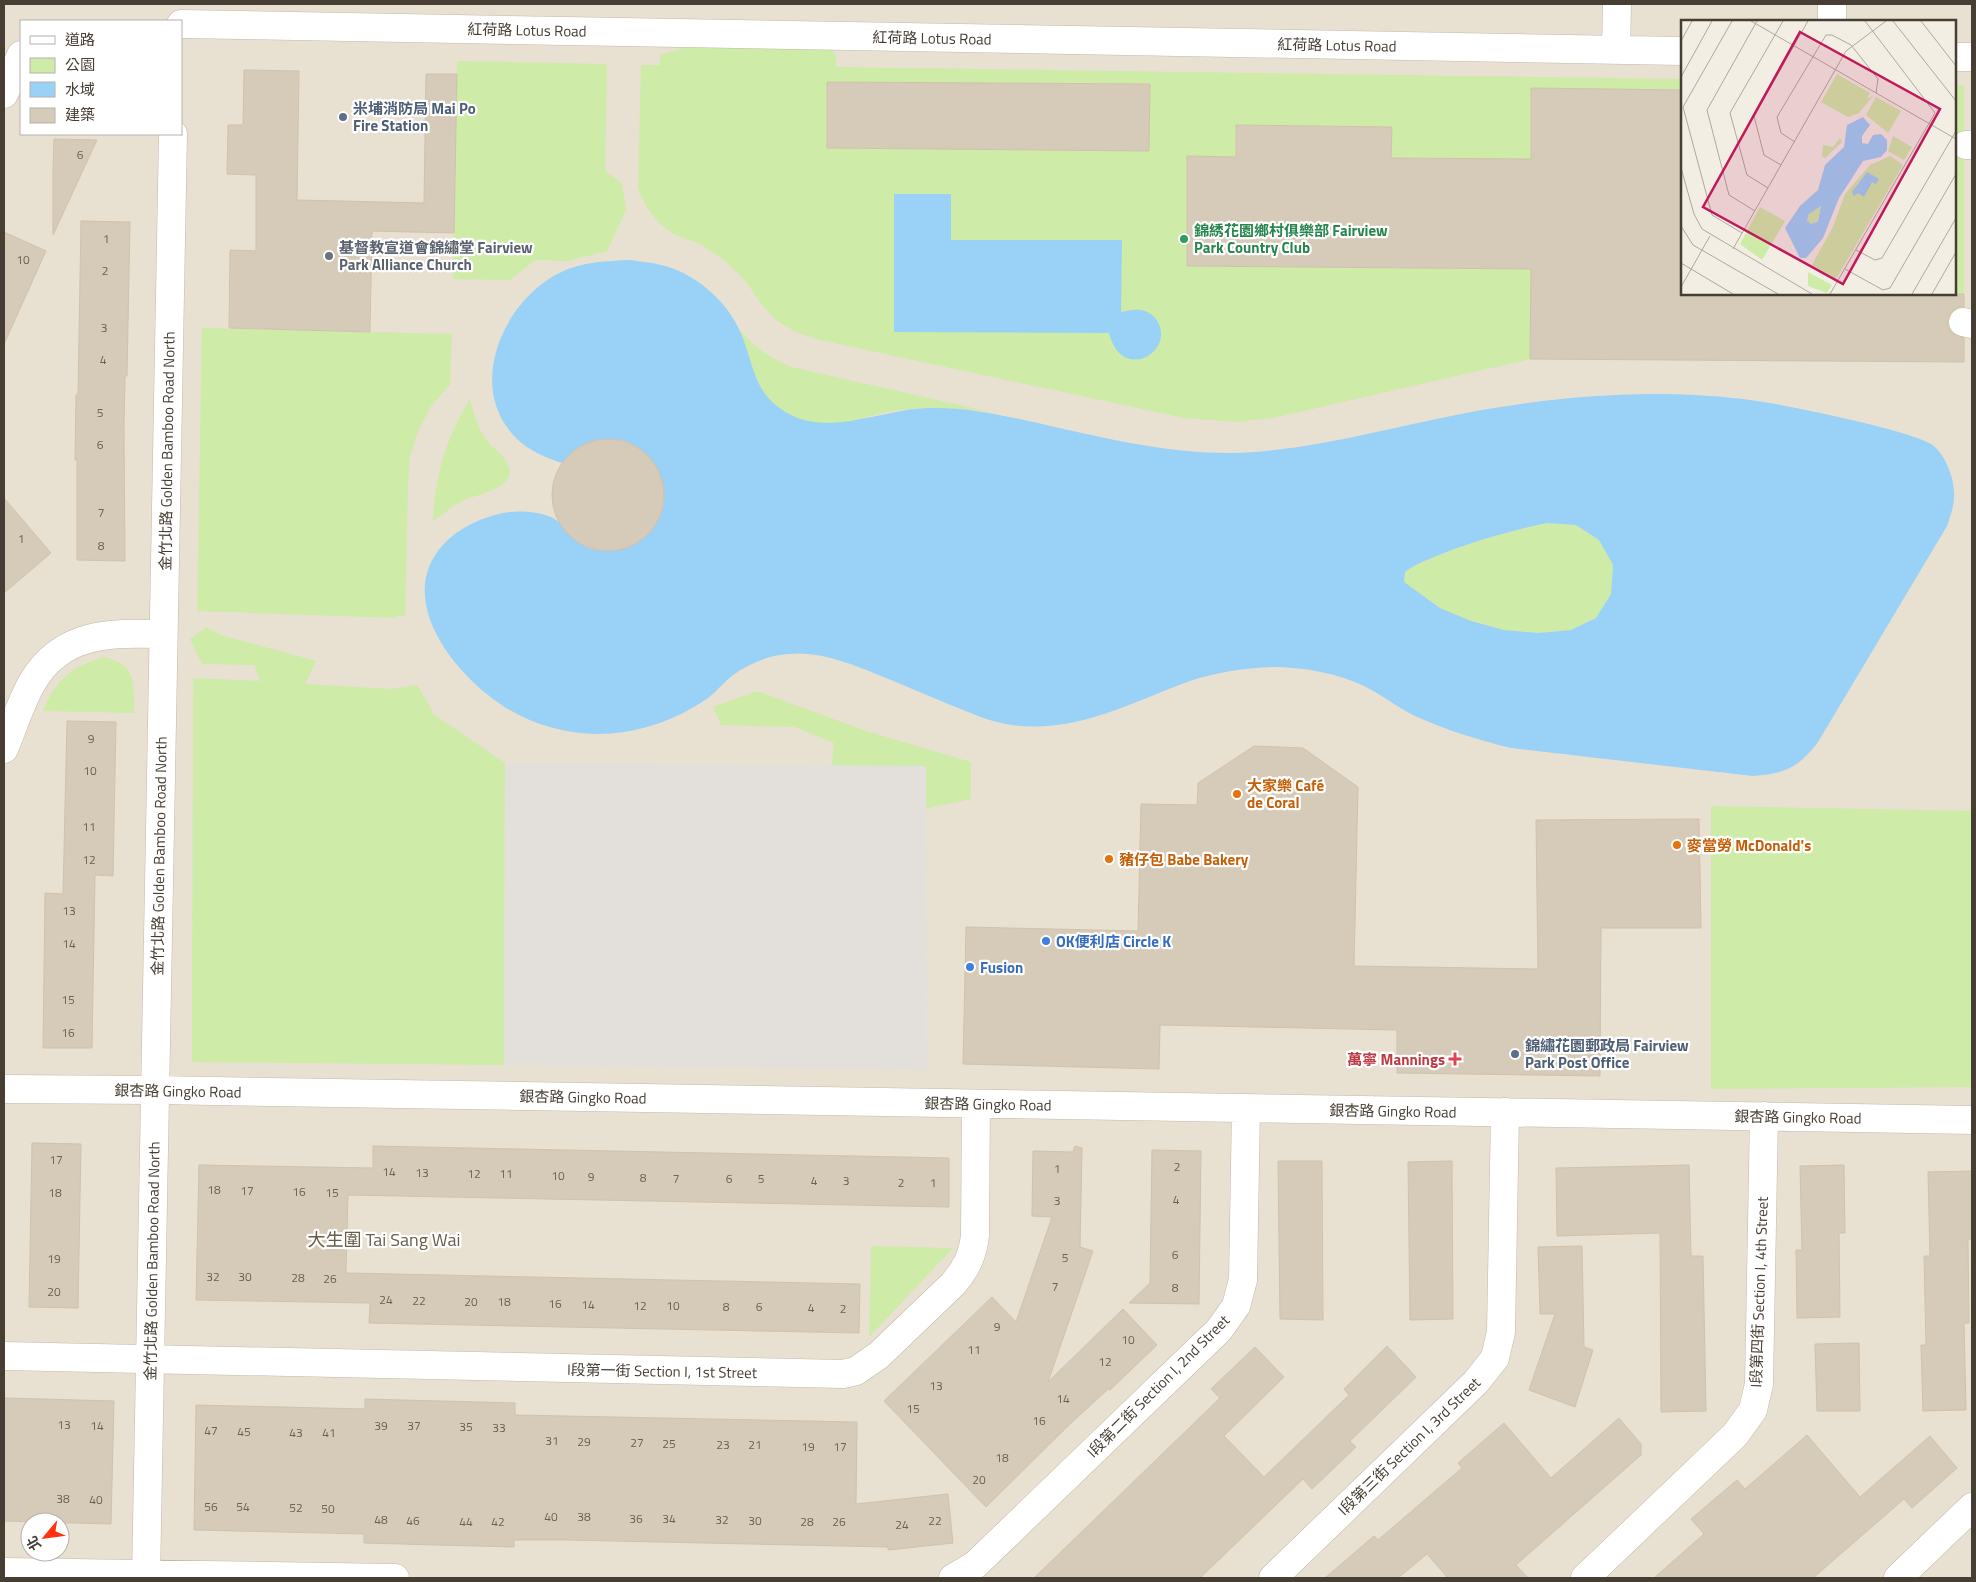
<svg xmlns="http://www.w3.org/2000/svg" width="1976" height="1582" font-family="'Titillium Web','Noto Sans TC',sans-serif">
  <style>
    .residential { fill: #e8e0d1; fill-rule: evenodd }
    .green { fill: #ceeba8 }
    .parking { fill: #e3e0dc }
    .water { fill: #9ad1f6; fill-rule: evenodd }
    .building { fill: #d6cab8; stroke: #d1c2ab }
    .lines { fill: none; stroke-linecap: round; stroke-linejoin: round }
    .minor-casing { stroke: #c2b9a8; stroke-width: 29 }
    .minor { stroke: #fff; stroke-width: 28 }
    .service-dot { fill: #5c6f8a; stroke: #fff; stroke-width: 2 }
    .leisure-dot { fill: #2e9e5b; stroke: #fff; stroke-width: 2 }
    .worship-dot { fill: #6b7280; stroke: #fff; stroke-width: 2 }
    .food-dot { fill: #e8710a; stroke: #fff; stroke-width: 2 }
    .shop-dot { fill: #3f7fe0; stroke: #fff; stroke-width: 2 }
    .health-dot { fill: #e0444e; stroke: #fff; stroke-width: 2 }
    .labels { text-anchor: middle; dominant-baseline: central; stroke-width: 4.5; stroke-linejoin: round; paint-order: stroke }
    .number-label { font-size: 12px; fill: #6a6154 }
    .street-label { font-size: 15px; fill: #463e33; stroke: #fff }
    .service-label { font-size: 15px; font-weight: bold; fill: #4e5e75; stroke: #fff; text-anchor: start }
    .leisure-label { font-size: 15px; font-weight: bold; fill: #27864d; stroke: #fff; text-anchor: start }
    .worship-label { font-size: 15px; font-weight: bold; fill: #5b616d; stroke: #fff; text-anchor: start }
    .food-label { font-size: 15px; font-weight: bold; fill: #c56008; stroke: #fff; text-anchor: start }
    .shop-label { font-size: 15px; font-weight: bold; fill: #366cbe; stroke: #fff; text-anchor: start }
    .health-label { font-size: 15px; font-weight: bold; fill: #be3a42; stroke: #fff; text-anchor: end }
    .quarter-label { font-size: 18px; fill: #695c49; stroke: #fff }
    .inset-road { fill: none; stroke: #aea89d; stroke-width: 1 }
    .view { fill: #c2185b; fill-opacity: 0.15; stroke: #c2185b; stroke-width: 2.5 }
    .inset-edge { fill: none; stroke: #463e33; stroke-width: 2.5 }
  </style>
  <rect width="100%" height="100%" fill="#f3eee3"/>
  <path class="residential" d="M4,4H1972V1578H4ZM21,21H181V134H21ZM1682,21H1955V294H1682ZM30,1522H60V1552H30Z"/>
  <path class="green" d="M828,43L836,56V67L1682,79V294H1955V85H1964V362L1530,359L1273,418L1237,422L1184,418L815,339L794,331L776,320L761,304L745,280L724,260L700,244L673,234L658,222L646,206L638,188L641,65H660V55L690,46Z
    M457,61L607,64L605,171L622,183L626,210L607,251L568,261L535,260L510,280L453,279Z
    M202,328L452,334L450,385L431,406L419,429L410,456L408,483L405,616H396V618L197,611Z
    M739,329C754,347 770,358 791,367L995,413C961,408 928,406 893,411C875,414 856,421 838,424C807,428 772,411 757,383C748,367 745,347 739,329Z
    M470,399C474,414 478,429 488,442C492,448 500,452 504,458C525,488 478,493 462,501C451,507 443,514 433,521C435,476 446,438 470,399Z
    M1547,523L1576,525L1599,540L1613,565L1611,594L1596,618L1571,630L1538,633L1504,630L1471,621L1440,608L1404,582L1405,572C1415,564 1427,560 1439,555C1474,541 1510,531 1547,523Z
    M206,627L221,635L316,661L305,684L392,689L417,685L432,710V713L505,763L504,1065L192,1062L193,678L260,681L254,665L202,664L190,639Z
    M103,657C137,663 134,685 134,713L43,711C56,680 71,667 103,657Z
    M757,691L866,731L971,762V799L895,815L831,772L834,743L795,727L721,725L713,707Z
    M1711,806L1972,811V1087L1711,1089Z
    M871,1246L953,1248L869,1337Z"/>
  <path class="parking" d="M505,763L926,766L927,1070L504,1065Z"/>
  <path class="water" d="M894,194H951V240H1122L1121,312C1134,309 1146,307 1156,319C1178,350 1122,385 1109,333L894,332Z
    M631,260C641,262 651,262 661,265C693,272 725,299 739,329C755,363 751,395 791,415C833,436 886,408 930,408C973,407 1014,418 1055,427C1121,442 1187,457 1255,452C1332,446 1407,423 1482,410C1568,395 1656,389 1743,399C1782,404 1821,413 1860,422C1877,426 1917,436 1931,444C1946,454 1955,480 1954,497C1954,507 1950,516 1947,526L1818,742C1799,767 1785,774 1753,776L1511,748C1478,740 1446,730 1415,716C1397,707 1382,695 1364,686C1337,673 1303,667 1273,667C1245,668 1217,672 1190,681C1132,702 1076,734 1012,725C989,722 969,712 948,704C922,693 896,682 869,671C843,661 817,651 788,654C769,655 749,664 733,675C724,682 717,691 708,698C689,711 669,721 647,727C592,743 532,731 488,695C442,659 394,587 450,538C465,525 484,517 503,513C519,510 539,511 553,518C565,524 570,539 584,546C616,561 656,541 663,506C666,489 661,472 650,459C624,427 587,438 562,463C545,457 529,451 516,438C462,384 508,290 571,268C591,261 611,261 631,260ZM1547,523L1576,525L1599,540L1613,565L1611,594L1596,618L1571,630L1538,633L1504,630L1471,621L1440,608L1404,582L1405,572C1415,564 1427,560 1439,555C1474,541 1510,531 1547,523Z"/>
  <path class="building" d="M244,70L299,71L297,200L424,203L426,74H457L454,233L372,231L370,332L229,328L230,250L256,251V175L227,174L228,125H243Z
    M827,82L1150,84L1149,151L827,148Z
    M1531,88L1682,90V294H1964V307H1958L1952,311L1948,319V327L1952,333L1964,338V362L1530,359L1531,269L1187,266V156L1236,157V125L1392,127L1391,158L1531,159Z
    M54,139L97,140L53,235V169Z
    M81,221L130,222L127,376H125L124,428L125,561L77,560V460H75L76,395H78Z
    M4,232L46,251L4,344Z
    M552 495a56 56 0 1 1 112 0a56 56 0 1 1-112 0Z
    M4,498L51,553L4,593Z
    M67,721L116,722L113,876L95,875L92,1048H43L45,893L63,894Z
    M1254,746L1303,748L1358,787L1354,966L1538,969L1536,820L1699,819L1701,928H1601L1600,1076L1397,1073V1030L1160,1025L1159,1069L963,1064L966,927L1138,931L1141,804L1197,805L1198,783Z
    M32,1143L81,1144L78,1308L29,1307Z
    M373,1146L949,1158V1207L348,1195L346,1273L860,1284L859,1333L369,1323L370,1303L196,1300L199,1165L373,1168Z
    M1075,1146L1082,1148L1080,1247L1093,1251L1048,1382L1123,1309L1157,1345L1110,1390L1108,1389L1068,1426L986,1507L884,1401L992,1297L1016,1322L1052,1217L1032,1216L1033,1151L1073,1152Z
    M1152,1150L1201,1151L1199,1304L1129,1303L1150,1283Z
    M1278,1161H1322L1323,1320L1280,1319Z
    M1452,1161L1453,1319L1410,1320L1408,1162Z
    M1689,1165L1691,1256H1703L1706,1411L1661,1412L1660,1233L1557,1236L1556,1168Z
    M1844,1165L1845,1233H1839L1840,1317L1797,1318L1796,1250H1802L1800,1166Z
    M1972,1171V1239H1968L1969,1323H1964L1966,1410L1923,1411L1921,1345H1926L1924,1256H1930L1928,1172Z
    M1582,1246L1584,1347L1593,1350L1575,1407L1529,1390L1555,1314H1540L1538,1247Z
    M1859,1343L1860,1411H1817L1815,1344Z
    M1387,1346L1416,1377L1350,1441L1356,1447L1312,1489L1303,1479L1200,1578H1034L1220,1398L1211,1389L1255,1347L1284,1377L1224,1436L1264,1477L1349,1395L1344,1389Z
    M4,1398L114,1401L111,1524L4,1521Z
    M365,1399L515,1403V1415L857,1422L856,1504L948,1494L953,1543L888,1550V1547L567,1540H514V1547L364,1543V1534L194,1530L196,1405L365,1409Z
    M1619,1418L1641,1444V1455L1516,1565L1528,1578H1448L1427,1554L1398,1578H1325L1374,1536L1378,1540L1462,1468L1458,1463L1504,1423L1551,1478Z
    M1807,1435L1860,1497L1930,1436L1957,1468L1912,1508L1904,1499L1813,1578H1654L1704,1534L1691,1519L1737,1480L1745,1489Z"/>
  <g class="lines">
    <defs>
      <path id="minor" d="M1832,21V4
        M181,24L1682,51
        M1616,50L1617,4
        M1955,57H1972
        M4,94L21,55
        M1966,145H1972
        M1963,322L1972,324
        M4,749C13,728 21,701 33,681C63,631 112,633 163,634
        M4,1089L155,1090L1972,1120
        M4,1356L843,1374L856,1371L879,1355L953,1284C966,1269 973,1255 975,1235L976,1104
        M4,1572L395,1578
        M146,1578L173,134
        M953,1578L975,1565L1219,1330L1236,1306L1243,1280L1246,1108
        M1273,1578L1476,1382L1495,1358L1501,1332L1505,1112
        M1585,1578L1735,1435L1753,1410L1759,1384L1764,1116
        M1898,1578L1972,1507"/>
    </defs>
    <use href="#minor" class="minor-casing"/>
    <use href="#minor" class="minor"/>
  </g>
  <g class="service-dot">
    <circle cx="343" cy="117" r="5"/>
    <circle cx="1515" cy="1054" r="5"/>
  </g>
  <circle class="leisure-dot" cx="1184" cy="239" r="5"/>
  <circle class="worship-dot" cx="329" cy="256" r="5"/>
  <g class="food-dot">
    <circle cx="1237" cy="794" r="5"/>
    <circle cx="1677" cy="845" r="5"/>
    <circle cx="1109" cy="859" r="5"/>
  </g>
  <g class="shop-dot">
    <circle cx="1046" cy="941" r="5"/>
    <circle cx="970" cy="967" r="5"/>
  </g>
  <path class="health-dot" d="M1452.5 1051.5h5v5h5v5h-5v5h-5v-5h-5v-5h5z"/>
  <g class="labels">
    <g class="number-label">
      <text x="80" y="154">6</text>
      <text x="106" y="238">1</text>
      <text x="23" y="259">10</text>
      <text x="105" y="270">2</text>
      <text x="104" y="327">3</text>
      <text x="103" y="359">4</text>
      <text x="100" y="412">5</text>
      <text x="100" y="444">6</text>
      <text x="101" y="512">7</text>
      <text x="21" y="538">1</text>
      <text x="101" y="545">8</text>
      <text x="91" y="738">9</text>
      <text x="90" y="770">10</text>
      <text x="89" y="826">11</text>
      <text x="89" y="859">12</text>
      <text x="69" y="910">13</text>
      <text x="69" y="943">14</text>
      <text x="68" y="999">15</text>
      <text x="68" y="1032">16</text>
      <text x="56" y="1159">17</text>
      <text x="1177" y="1166">2</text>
      <text x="1057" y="1168">1</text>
      <text x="389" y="1171">14</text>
      <text x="422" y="1172">13</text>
      <text x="474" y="1173">12</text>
      <text x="506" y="1173">11</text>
      <text x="558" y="1175">10</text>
      <text x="591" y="1176">9</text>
      <text x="643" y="1177">8</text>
      <text x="676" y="1178">7</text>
      <text x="729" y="1178">6</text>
      <text x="761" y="1178">5</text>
      <text x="814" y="1180">4</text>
      <text x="846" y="1180">3</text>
      <text x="901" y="1182">2</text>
      <text x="933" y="1182">1</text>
      <text x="214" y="1189">18</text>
      <text x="247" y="1190">17</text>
      <text x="299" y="1191">16</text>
      <text x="55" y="1192">18</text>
      <text x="332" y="1192">15</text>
      <text x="1176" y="1199">4</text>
      <text x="1057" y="1200">3</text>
      <text x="1175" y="1254">6</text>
      <text x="1065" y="1257">5</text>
      <text x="54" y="1258">19</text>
      <text x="213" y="1276">32</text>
      <text x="245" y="1276">30</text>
      <text x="298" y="1277">28</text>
      <text x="330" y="1278">26</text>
      <text x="1055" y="1286">7</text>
      <text x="1175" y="1287">8</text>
      <text x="54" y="1291">20</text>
      <text x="386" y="1299">24</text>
      <text x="419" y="1300">22</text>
      <text x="471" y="1301">20</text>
      <text x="504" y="1301">18</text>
      <text x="555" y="1303">16</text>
      <text x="588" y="1304">14</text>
      <text x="640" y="1305">12</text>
      <text x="673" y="1305">10</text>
      <text x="726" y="1306">8</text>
      <text x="759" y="1306">6</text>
      <text x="811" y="1307">4</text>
      <text x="843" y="1308">2</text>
      <text x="997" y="1326">9</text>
      <text x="1128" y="1339">10</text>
      <text x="974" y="1349">11</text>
      <text x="1105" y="1361">12</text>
      <text x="936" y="1385">13</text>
      <text x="1063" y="1398">14</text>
      <text x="913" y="1408">15</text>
      <text x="1039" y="1420">16</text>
      <text x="64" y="1424">13</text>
      <text x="97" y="1425">14</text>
      <text x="381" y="1425">39</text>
      <text x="414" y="1425">37</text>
      <text x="466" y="1426">35</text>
      <text x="499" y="1427">33</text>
      <text x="211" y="1430">47</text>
      <text x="244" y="1431">45</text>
      <text x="296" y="1432">43</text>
      <text x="329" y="1432">41</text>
      <text x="552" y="1440">31</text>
      <text x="584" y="1441">29</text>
      <text x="637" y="1442">27</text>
      <text x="669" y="1443">25</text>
      <text x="723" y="1444">23</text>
      <text x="755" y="1444">21</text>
      <text x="808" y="1446">19</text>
      <text x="840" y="1446">17</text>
      <text x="1002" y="1457">18</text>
      <text x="979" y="1479">20</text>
      <text x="63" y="1498">38</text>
      <text x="96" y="1499">40</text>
      <text x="211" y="1506">56</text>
      <text x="243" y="1506">54</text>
      <text x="296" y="1507">52</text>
      <text x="328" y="1508">50</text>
      <text x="551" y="1516">40</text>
      <text x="584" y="1516">38</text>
      <text x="636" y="1518">36</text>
      <text x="669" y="1518">34</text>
      <text x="381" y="1519">48</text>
      <text x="722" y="1519">32</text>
      <text x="413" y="1520">46</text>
      <text x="755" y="1520">30</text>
      <text x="935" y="1520">22</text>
      <text x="466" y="1521">44</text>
      <text x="498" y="1521">42</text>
      <text x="807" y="1521">28</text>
      <text x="839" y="1521">26</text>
      <text x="902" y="1524">24</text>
    </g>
    <g class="street-label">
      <text transform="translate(527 30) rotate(1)">紅荷路 Lotus Road</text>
      <text transform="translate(932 38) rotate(1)">紅荷路 Lotus Road</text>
      <text transform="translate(1337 45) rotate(1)">紅荷路 Lotus Road</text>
      <text transform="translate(167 451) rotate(-89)">金竹北路 Golden Bamboo Road North</text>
      <text transform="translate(159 856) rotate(-89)">金竹北路 Golden Bamboo Road North</text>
      <text transform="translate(178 1091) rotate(1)">銀杏路 Gingko Road</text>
      <text transform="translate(583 1097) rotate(1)">銀杏路 Gingko Road</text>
      <text transform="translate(988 1104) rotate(1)">銀杏路 Gingko Road</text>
      <text transform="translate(1393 1111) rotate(1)">銀杏路 Gingko Road</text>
      <text transform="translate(1798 1117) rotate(1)">銀杏路 Gingko Road</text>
      <text transform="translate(152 1261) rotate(-89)">金竹北路 Golden Bamboo Road North</text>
      <text transform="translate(1759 1292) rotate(-88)">I段第四街 Section I, 4th Street</text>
      <text transform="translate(662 1371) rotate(1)">I段第一街 Section I, 1st Street</text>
      <text transform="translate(1158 1386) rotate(-45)">I段第二街 Section I, 2nd Street</text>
      <text transform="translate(1409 1446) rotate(-44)">I段第三街 Section I, 3rd Street</text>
    </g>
    <g class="service-label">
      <text x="353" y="108">米埔消防局 Mai Po<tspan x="353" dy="17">Fire Station</tspan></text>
      <text x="1525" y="1045">錦繡花園郵政局 Fairview<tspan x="1525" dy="17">Park Post Office</tspan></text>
    </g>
    <g class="leisure-label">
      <text x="1194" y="230">錦綉花園鄉村俱樂部 Fairview<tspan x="1194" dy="17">Park Country Club</tspan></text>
    </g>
    <g class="worship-label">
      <text x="339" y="247">基督教宣道會錦繡堂 Fairview<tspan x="339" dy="17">Park Alliance Church</tspan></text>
    </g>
    <g class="food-label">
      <text x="1247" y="785">大家樂 Café<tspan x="1247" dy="17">de Coral</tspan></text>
      <text x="1687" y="845">麥當勞 McDonald's</text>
      <text x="1119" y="859">豬仔包 Babe Bakery</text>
    </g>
    <g class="shop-label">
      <text x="1056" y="941">OK便利店 Circle K</text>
      <text x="980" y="967">Fusion</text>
    </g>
    <g class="health-label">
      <text x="1445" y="1059">萬寧 Mannings</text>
    </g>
    <g class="quarter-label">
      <text x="384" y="1239">大生圍 Tai Sang Wai</text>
    </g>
  </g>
  <g transform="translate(1681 20)">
    <rect width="275" height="275" fill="#f3eee3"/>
    <path d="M156,54L189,73L186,79L193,75L178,93L167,97L140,82ZM195,77L220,91L207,113L185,95ZM212,116L231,127L223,140L207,131ZM159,118L161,122L144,138L141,136L142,125L152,127ZM209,136L222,145L155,259L131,245L152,207L164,174L189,145ZM140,186L137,200L130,204L126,200L128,194ZM79,187L104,201L81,240L59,224ZM127,252L151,265L146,273L127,266Z" fill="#ceeba8"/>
    <path d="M182,97L189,105L181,116V123L187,124L192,115L200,114L206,120V130L200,137L182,141L158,178L142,218L125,238H119L104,208L119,186L137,170L144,145L163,127L166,105ZM140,186L137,201L130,204L126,200L128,194ZM186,152L198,159L195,164L191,162L183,177L177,173L173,176L171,172Z" fill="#9ad1f6" fill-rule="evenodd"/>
    <path class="inset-road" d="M51,1L2,87L31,195L61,213M70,1L275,119M212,1L275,81M240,1L275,46M0,21L11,1M0,57L31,1M114,122L100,113L96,97L145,15H151L170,25L197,59L195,73M100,145L83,135L73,96L127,1M0,148L13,194L21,209L131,274M87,168L66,155L49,93L102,1M74,191L48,175L26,90L76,1M0,206L12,225L97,274M52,229L165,31L205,1M175,230L194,240L201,238L275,111M0,243L52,274M164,249L202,270L209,268L275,154M0,267L29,216M149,274L254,93L184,1M231,274L275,198M251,274L275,232"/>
    <path class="view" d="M119,12L259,89L162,264L22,187Z"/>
    <rect width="275" height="275" class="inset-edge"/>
  </g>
  <rect width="1976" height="1582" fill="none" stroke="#463e33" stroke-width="10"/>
  <rect x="20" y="20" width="162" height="115" fill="#ffffff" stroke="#b5b2ad"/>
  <rect x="30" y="36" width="25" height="8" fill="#ffffff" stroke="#b5b2ad"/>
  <text x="65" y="45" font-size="15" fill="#463e33">道路</text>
  <rect x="30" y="58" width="25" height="15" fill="#ceeba8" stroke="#b5b2ad"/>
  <text x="65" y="70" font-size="15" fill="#463e33">公園</text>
  <rect x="30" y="82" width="25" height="15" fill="#9ad1f6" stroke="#b5b2ad"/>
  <text x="65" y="95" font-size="15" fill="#463e33">水域</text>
  <rect x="30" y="108" width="25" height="15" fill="#d6cab8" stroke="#b5b2ad"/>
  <text x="65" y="120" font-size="15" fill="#463e33">建築</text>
  <g transform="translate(45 1537) rotate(241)"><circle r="24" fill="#ffffff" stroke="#b5b2ad"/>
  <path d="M0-4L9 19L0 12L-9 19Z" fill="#ff310f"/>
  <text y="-8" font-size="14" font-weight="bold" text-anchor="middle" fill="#463e33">北</text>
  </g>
</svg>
